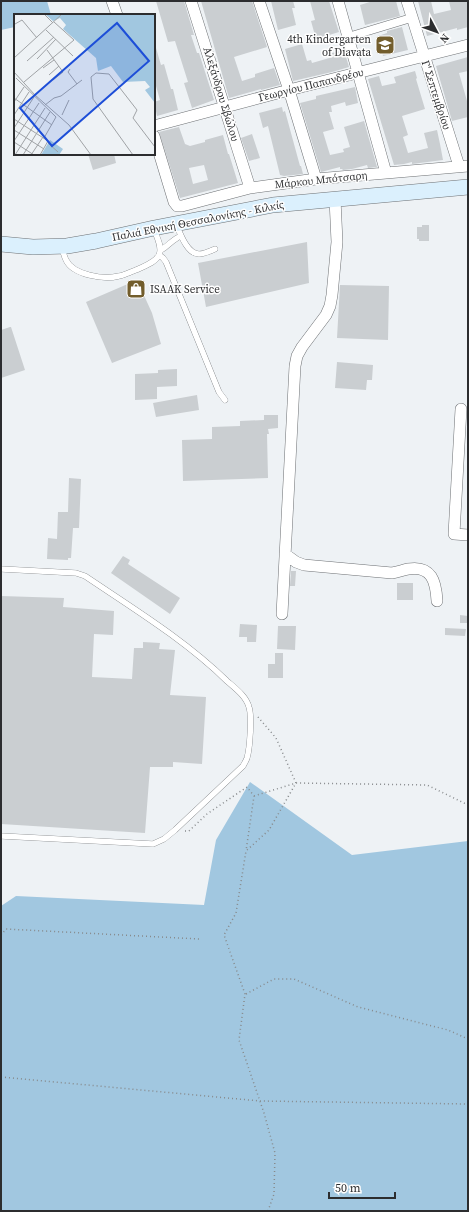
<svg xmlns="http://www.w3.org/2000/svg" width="469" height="1212" font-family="'Source Serif 4',serif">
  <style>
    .green { fill: #a1c7e0 }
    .building { fill: #caced1; fill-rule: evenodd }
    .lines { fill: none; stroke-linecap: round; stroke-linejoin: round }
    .service-casing { stroke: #6e7174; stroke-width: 6 }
    .pedestrian-casing { stroke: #6e7174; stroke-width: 9 }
    .minor-casing { stroke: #6e7174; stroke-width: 12 }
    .secondary-casing { stroke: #6e7174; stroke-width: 16 }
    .path { stroke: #878a8c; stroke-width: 1.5; stroke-dasharray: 1 3; stroke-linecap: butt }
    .service { stroke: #fff; stroke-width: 5.5 }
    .pedestrian { stroke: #fff; stroke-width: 8 }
    .minor { stroke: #fff; stroke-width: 11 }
    .secondary { stroke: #dbf0fd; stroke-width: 15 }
    .labels { text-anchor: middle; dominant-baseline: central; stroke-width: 3; stroke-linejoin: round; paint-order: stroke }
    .poi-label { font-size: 11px; fill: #2c2d2f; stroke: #fefefe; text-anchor: end }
    .street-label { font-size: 11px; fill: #2c2d2f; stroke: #fefefe }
    .inset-road { fill: none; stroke: #a0a3a6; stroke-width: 1 }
    .view { fill: #1d4ed8; fill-opacity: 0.15; stroke: #1d4ed8; stroke-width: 2 }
    .inset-edge { fill: none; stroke: #2c2d2f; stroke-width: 2 }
  </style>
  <rect width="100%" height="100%" fill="#eef2f5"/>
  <path class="green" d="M1,1H47L51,15H15V27L1,30Z
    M250,782L352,855L468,841V1211H1V906L16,896L204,905L216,840Z"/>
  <path class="building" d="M156,1H184L194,35H191L197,53H199L214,100L192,108L184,83L188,82L175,41L168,42Z
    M201,1H252L267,47L234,57L242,81L255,77V74L274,68L280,85L261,90V89L229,98Z
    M271,1H293L295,8H292L296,25L278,30Z
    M310,1H329L339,32L316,39L311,21L315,20Z
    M373,1H396L400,16L365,25L360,5Z
    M418,1H431L434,14L451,10L449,1H468V27L457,30V28L427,36Z
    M402,27L408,50L383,56L378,36L387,33V31Z
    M302,44L307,61L311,60L312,63L333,57L332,53L344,50L349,67L332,72L293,81L285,49Z
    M154,48H156L161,65L164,64L171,89H173L178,110L157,116L154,102L160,100L154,79Z
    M468,57V71L459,73L467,101H468V117L452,121L436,66Z
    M415,71L417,78L416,79L425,109L402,116L408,135L403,137L408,153L428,148L424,133L437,130L440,144L443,160L412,164V162L404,164L394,165L368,79L379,76L382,86L396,83L394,77Z
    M355,87L358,103L346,106L345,102L331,106L332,112H329L334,129L323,132L330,155L344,152L343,149L350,147L344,127L364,121L377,167L368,168L367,165L352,169L343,170L342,169H340V167L321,172L300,103L316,99V96Z
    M282,107L283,112L285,111L300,166H301L303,174L284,176L280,175L268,126L263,128L259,113Z
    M179,127L185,144L190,146L205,142V140L223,135L228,154H229L238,183L180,198L159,132ZM204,165L208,180L193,184L189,168Z
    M252,134L260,158L249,161L241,138Z
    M88,154H114L116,163L93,170Z
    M422,225H429V241H419V239H417V227H422Z
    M307,242L309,283L206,307L198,263Z
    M137,280L152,313L161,344L112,363L86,302Z
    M340,285L389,286L388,340L337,338Z
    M10,327H11L25,370L1,378V330Z
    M337,362L373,365L372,380H367L366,390L335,388Z
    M177,369V386L157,387V399L135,400V374L158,373V370Z
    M197,395L199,410L156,417L153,403Z
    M264,415H278V428L268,429L269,434H267L268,478L183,481L182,440L212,439V427L240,426V421L264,420Z
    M69,478L81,479L79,528H73L71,558H68V560L47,559L48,538L57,539L58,512H68Z
    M123,556L130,560L128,564L180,598L170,614L111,573Z
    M291,571H296L295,586H290Z
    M397,583H413V600H397Z
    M1,596L64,598L63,607L114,611L113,635L94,634L92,677L132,679L134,648H143V642L160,643L159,649L175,650L170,695L206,697L202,764L173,762V767H150L145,833L1,824Z
    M460,615L468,616V623H460Z
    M240,624L257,625L256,642H247V637H239Z
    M278,626H296L295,650L277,649Z
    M445,628L466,629L465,636L445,635Z
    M275,653H283V678H268V664H275Z"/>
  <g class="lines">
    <defs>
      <path id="service" d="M176,224C180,233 187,254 199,254C204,254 210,251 215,249
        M62,248C63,251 64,256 66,260C73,275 104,280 119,276C125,275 130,272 136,270C144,266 155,263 159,255C163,247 156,236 154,229
        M161,250C168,246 173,239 181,236
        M159,255L163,258L166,262L219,392L225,400
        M1,569L76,573L85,576C134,609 185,640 227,681C235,688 246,696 249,707C252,716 250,748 247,758C246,761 244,764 243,766L175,830L164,839L153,844L1,836"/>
      <path id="pedestrian" d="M348,37L411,18"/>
      <path id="minor" d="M112,1L117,15
        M191,1L250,188
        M259,1L289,90L316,179
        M338,1L386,173
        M407,1L459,166
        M154,126L289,90L468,45
        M154,136L174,202L177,206H182L250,188L316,179L468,166
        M461,409L454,534L468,535
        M285,554L296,562L304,565L392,573C398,572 403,570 408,569C432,565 436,582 437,601
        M282,614L295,366L297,356L302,347L326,315L330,306L332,295L337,242L335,199"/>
      <path id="secondary" d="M1,244L33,247L67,246L96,241L154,228L273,205L468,187"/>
    </defs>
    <use href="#service" class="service-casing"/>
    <use href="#pedestrian" class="pedestrian-casing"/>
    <use href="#minor" class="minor-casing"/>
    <use href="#secondary" class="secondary-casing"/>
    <path class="path" d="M254,796L296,783L276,738L258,717
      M185,831H189L207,814L247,787L254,796L246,851
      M1,935L6,929L199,939
      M246,994L274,979H294L358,1007L448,1030L468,1039
      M1,1077L260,1101L468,1104
      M268,1211L274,1194L275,1153L264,1113L239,1040L245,994L224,935L236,913L246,851L269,830L296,783L427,785L468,805"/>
    <use href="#service" class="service"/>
    <use href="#pedestrian" class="pedestrian"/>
    <use href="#minor" class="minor"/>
    <use href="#secondary" class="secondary"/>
  </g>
  <defs>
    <symbol id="school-square" viewBox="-11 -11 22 22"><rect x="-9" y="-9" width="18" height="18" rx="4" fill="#725d2c" stroke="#fefefe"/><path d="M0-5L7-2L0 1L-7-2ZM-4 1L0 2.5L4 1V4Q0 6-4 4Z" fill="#fff"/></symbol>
    <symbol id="shop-square" viewBox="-11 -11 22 22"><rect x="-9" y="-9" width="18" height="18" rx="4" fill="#725d2c" stroke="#fefefe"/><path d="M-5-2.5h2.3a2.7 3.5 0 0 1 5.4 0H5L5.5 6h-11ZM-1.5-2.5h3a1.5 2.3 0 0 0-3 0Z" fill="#fff"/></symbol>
  </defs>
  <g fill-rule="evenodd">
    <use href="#school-square" x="374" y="34" width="22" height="22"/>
    <use href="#shop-square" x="125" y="278" width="22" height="22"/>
  </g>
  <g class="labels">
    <g class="poi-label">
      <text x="371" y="39">4th Kindergarten<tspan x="371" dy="13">of Diavata</tspan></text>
      <text x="150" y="289" text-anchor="start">ISAAK Service</text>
    </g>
    <g class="street-label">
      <text transform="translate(311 85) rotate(-14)">Γεωργίου Παπανδρέου</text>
      <text transform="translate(221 94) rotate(73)">Αλεξάνδρου Σβώλου</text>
      <text transform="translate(436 95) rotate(72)">Γ' Σεπτεμβρίου</text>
      <text transform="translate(321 180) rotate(-6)">Μάρκου Μπότσαρη</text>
      <text transform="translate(198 221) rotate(-11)">Παλιά Εθνική Θεσσαλονίκης - Κιλκίς</text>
    </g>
  </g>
  <g transform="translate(14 14)">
    <rect width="141" height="141" fill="#eef2f5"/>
    <path d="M31,0H141V89L131,76L136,73L131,67L109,68L97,52L84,57L82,44L49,15L52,11L46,4L39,7ZM36,126L49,135L45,141H27Z" fill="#a1c7e0"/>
    <path class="inset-road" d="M30,0L39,9M1,10L8,6L23,24M32,16L59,42M33,36L49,58L39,66M0,44L48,0M23,45L42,25M13,47L40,23M29,54L40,46M56,55L54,58L63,70M0,58L21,81L55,111L77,141M35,61L45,52M2,64L42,103L30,124M10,68L60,26L40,8M0,84L38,111M0,88L10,73M31,91L40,84L47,82L68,66M0,101L15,78M48,101L55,86M0,105L34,127L26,141M0,114L20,83M0,116L30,135M0,127L25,89M0,128L20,141M34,129L44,138M1,141L31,94M9,141L36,98M17,141L29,123M119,141L79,85L77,63L82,59L95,60L123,96L119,104L141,133"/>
    <path class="view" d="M103,9L135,47L38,132L6,94Z"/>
    <rect width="141" height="141" class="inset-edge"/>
  </g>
  <rect width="469" height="1212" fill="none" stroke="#2c2d2f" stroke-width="4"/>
  <g transform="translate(437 32) rotate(131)" stroke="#fefefe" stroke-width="3" paint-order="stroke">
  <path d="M0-3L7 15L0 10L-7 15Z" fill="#2c2d2f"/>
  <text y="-6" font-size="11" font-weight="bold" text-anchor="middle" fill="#2c2d2f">N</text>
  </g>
  <path d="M329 1192v6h66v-6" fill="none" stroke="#2c2d2f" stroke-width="2"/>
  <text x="335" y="1192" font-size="12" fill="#2c2d2f" stroke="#fefefe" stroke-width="3" paint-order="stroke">50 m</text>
</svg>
